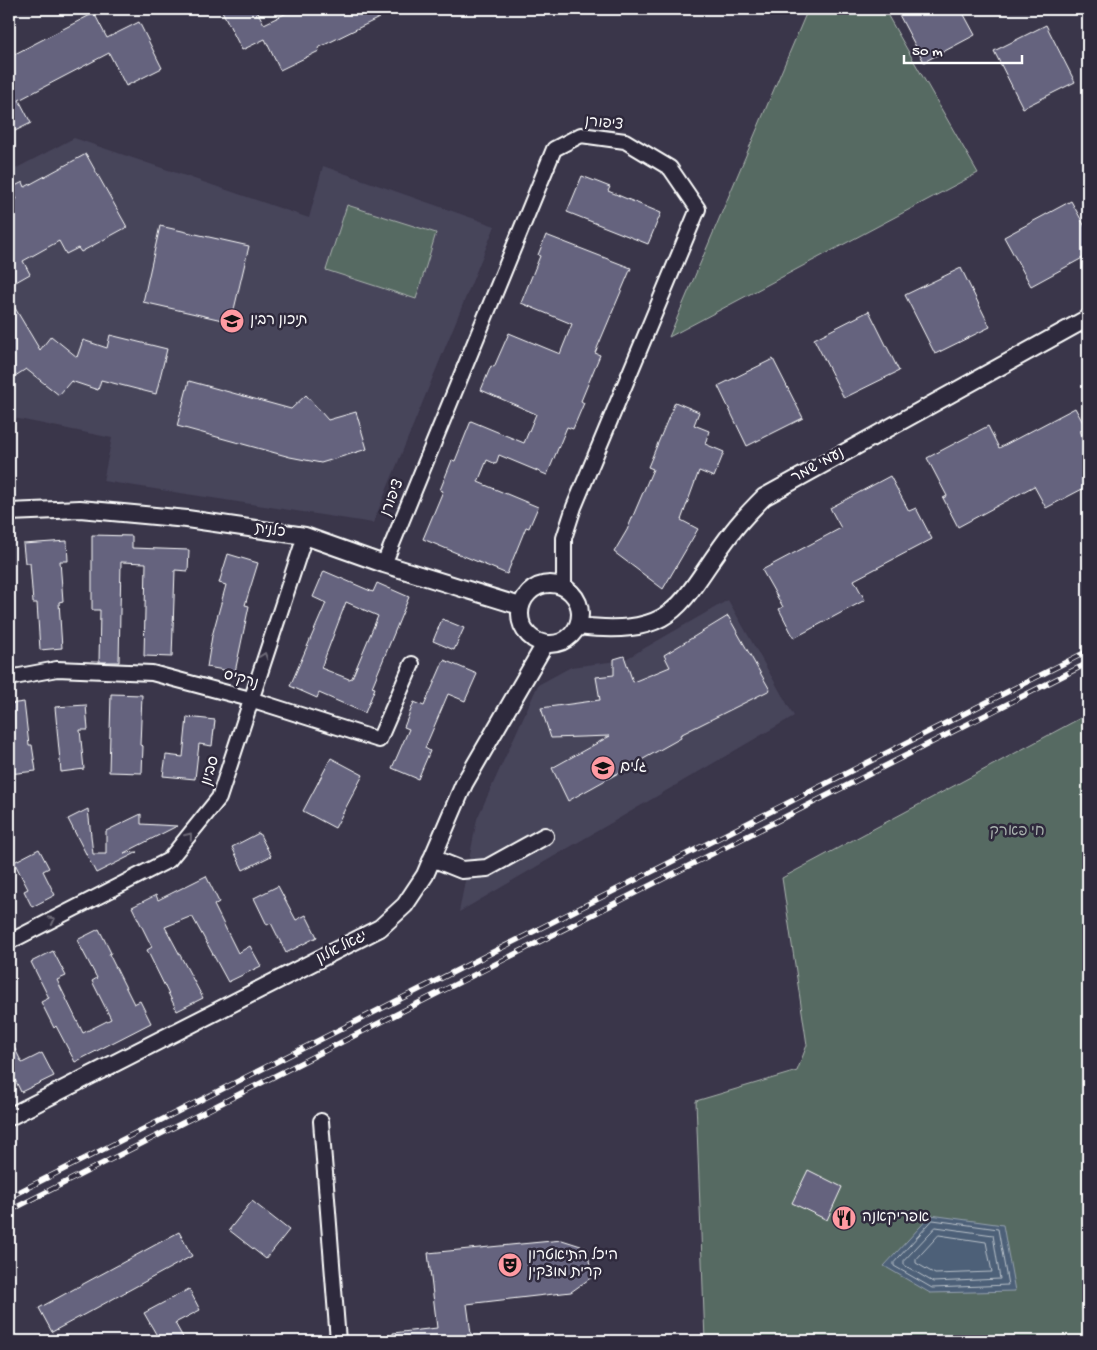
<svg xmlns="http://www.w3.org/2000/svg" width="1097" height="1350" font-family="'Gochi Hand','Playpen Sans Hebrew',sans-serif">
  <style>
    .built { fill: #47445a }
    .green { fill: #576a62; stroke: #abb4b0 }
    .water { fill: #4d6178; stroke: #94a0ae }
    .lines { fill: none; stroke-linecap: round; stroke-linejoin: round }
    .shore { stroke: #b8c0c9; stroke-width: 1 }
    .building { fill: #65647e; stroke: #fff; fill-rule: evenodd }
    .minor-casing { stroke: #fff; stroke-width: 18 }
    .tertiary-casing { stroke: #fff; stroke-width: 20 }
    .minor { stroke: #2f2a3d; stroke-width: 14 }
    .tertiary { stroke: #2f2a3d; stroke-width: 16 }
    .rail-casing { stroke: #fff; stroke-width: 5.5 }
    .rail { stroke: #2f2a3d; stroke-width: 4; stroke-dasharray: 11; stroke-linecap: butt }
    .oneway { stroke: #6d6a77 }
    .labels { text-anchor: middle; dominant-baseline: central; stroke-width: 5; stroke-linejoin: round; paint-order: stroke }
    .street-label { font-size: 15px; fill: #fff; stroke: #2f2a3d }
    .poi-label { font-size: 15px; fill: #fff; stroke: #2f2a3d; text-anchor: start }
    .park-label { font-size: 15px; fill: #abb4b0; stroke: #2f2a3d }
  </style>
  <rect width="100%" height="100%" fill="#3a364a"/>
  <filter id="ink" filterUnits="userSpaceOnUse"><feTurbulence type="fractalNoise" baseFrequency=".02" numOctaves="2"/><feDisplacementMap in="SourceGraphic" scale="10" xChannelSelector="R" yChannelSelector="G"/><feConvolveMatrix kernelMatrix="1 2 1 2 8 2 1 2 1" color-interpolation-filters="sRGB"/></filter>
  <g filter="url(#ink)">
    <path class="built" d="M74,138L309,218L323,166L495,226L373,523L103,481L112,438L9,417V172Z
      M728,600L794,716L459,912L477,819L538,685L571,667L624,660Z"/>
    <path class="green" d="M808,9H884L978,173L669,337Z
      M347,205L436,233L416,299L326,270Z
      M1088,714V1341H705L696,1101L797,1071L807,1045L782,878Z"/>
    <path class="water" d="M931,1215L1003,1225L1015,1291L930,1293L884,1266Z"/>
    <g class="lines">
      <path class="shore" d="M933,1220L998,1229L1008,1285L932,1288L894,1266V1263Z
        M936,1227L993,1235L1000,1279L933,1282L904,1265V1261Z
        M939,1235L986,1242L992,1272L935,1274L916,1263V1260Z"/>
    </g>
    <path class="building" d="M221,9H256L264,24L295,9H374L379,18L318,48L319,51L280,70L265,39L242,50Z
      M896,9H961L975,35L924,62Z
      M94,13L107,38L139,22L162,68L126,86L109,53L19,100L31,123L9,134V57Z
      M1046,25L1075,82L1023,108L994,51Z
      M86,154L127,227L81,252L78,248L66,254L59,241L23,261L30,274L14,283L9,274V203L17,199L11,188L23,182L25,187Z
      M582,176L610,187L608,191L661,213L648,244L567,212Z
      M1071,201L1088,232V255L1031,286L1004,237Z
      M160,226L249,246L231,322L143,302Z
      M546,235L631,268L595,353L600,355L581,401L584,403L573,429L567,427L547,475L499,455L496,464L487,460L478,482L538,507L529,528L526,527L507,574L423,539L443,491L440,490L452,460L455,461L471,421L524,443L536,414L481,390L491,366L494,367L509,333L560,354L572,324L521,303L540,256L538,255Z
      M961,268L990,327L935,354L905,295Z
      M9,298L40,350L51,336L77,357L83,340L107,348L110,335L167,349L156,394L101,380L98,390L71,381L59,395L26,369L9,380Z
      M869,311L899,371L844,398L814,339Z
      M773,359L803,418L747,446L718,386Z
      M189,381L291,409L306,395L328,420L356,412L367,449L321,463L290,457L177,426Z
      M675,402L699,412L694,425L709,431L705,444L724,452L714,477L699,471L681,520L698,529L663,589L614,552L627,530L653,469L648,467Z
      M1075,408L1086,428L1080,431L1088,446V486L1046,508L1034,486L958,527L943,498L947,496L927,458L988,426L999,448Z
      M890,476L909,511L916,508L932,539L854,580L865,600L794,638L779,609L783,607L762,570L841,528L830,508Z
      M92,535L132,536V548L189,550L188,571L175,570L172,657L144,656L146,563L121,562L119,662H99L100,610H92Z
      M67,541L68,561H60L63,601L59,602L62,648L40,650L37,603H33L30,563H25L23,544Z
      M228,554L258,563L245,605L249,606L235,672L207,667L212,636L226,585L219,583Z
      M324,571L373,592L377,583L409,597L372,687L375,688L365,713L319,693L317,698L290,686L326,603L313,597ZM346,602L378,616L352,678L349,679L321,668Z
      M728,616L770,690L680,735L681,738L568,801L552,768L610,736L551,738L541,708L600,700L596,677L614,675V659L624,656L633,682L670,667L664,655Z
      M442,619L464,628L454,650L433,641Z
      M444,660L477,674L465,701L448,694L425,748L430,751L418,779L392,768L409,729L404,727L414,702L424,706Z
      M111,694L142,695L140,745L143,746L142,773L109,772Z
      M24,702L29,745H32L36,771L9,774V704Z
      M86,705L88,730H80L84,769L61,772L55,707Z
      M187,717L215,720L212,746L199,744L195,779L163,776L166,755L183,757Z
      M331,758L363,775L335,828L303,811Z
      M88,809L93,854H106V831L141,814V824L177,826L124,853L138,852L96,873L68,819Z
      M259,833L271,856L243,870L232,847Z
      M39,849L49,868L43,871L55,895L32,907L24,891L28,889L14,862Z
      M206,876L219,902L214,905L238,953L250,946L261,966L228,982L192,916L165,927L203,998L177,1011L147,950L152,947L132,907L156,895L158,900Z
      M278,886L296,920L306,915L317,937L286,953L271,923L267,925L254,898Z
      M99,929L111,953L109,954L134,1004L140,1001L151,1023L75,1062L56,1026L54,1028L41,1002L49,998L31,962L53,951L66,976L57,980L83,1033L111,1019L92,981L97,978L77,940Z
      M9,1037L22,1063L42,1053L54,1076L21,1092L9,1067Z
      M808,1170L842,1187L827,1220L792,1203Z
      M252,1201L289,1230L266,1259L229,1230Z
      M179,1232L192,1256L52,1332L39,1308Z
      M562,1240L587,1248L592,1277L571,1292L467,1304L472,1341H393V1333L437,1328L428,1253Z
      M189,1289L200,1310L175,1323L185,1341H160L144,1313Z"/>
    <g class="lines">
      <defs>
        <path id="minor" d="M384,564L554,149L581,135L625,141L670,168L698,209L574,507L564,538V587
          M9,678L57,669L152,673L250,699L379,740L412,664
          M9,942L169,860L219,798L305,536
          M321,1121L338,1341"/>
        <path id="tertiary" d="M9,512L80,509L187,519L305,536L384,564L520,606
          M520 614a30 30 0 1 1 60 0a30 30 0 1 1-60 0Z
          M578,626C682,638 679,600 733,531C742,519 753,508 764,497L1088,318
          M432,858L462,870L487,868L545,836
          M9,1117L380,928L405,905L425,875L464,784L545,644"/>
      </defs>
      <use href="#minor" class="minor-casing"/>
      <use href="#tertiary" class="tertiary-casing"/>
      <use href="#minor" class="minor"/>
      <use href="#tertiary" class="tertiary"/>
      <defs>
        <path id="rail" d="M9,1197L1088,651
          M9,1211L1088,663"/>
      </defs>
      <use href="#rail" class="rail-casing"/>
      <use href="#rail" class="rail"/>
    </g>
    <defs><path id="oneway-chevron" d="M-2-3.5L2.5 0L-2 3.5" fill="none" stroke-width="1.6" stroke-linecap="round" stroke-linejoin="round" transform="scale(1.25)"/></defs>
    <g class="oneway">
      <use href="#oneway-chevron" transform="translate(264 656) rotate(-71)"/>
      <use href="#oneway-chevron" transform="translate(189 836) rotate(-51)"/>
      <use href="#oneway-chevron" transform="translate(52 920) rotate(-27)"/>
    </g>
  </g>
  <defs>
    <symbol id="school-disc" viewBox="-11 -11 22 22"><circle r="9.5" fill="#ff9aa2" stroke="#2f2a3d"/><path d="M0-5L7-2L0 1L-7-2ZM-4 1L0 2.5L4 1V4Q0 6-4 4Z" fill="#111"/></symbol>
    <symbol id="restaurant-disc" viewBox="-11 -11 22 22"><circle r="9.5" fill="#ff9aa2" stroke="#2f2a3d"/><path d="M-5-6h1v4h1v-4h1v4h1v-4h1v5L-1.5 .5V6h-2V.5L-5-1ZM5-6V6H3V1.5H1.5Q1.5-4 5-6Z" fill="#111"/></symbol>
    <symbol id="theatre-disc" viewBox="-11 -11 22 22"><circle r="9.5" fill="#ff9aa2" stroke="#2f2a3d"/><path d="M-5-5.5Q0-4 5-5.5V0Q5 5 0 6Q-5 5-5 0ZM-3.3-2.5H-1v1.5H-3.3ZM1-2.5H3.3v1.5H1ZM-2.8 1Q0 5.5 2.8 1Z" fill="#111"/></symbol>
  </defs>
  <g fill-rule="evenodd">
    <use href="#school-disc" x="218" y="307" width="28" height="28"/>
    <use href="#school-disc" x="589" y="754" width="28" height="28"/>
    <use href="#restaurant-disc" x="830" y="1204" width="28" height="28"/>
    <use href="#theatre-disc" x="496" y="1251" width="28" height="28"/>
  </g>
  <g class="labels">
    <g class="street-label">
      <text transform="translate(604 124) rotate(6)">ציפורן</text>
      <text transform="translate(818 466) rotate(-29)">נעמי שמר</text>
      <text transform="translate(393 498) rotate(-68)">ציפורן</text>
      <text transform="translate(270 531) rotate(8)">כלנית</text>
      <text transform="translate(241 680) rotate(16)">נרקיס</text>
      <text transform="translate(211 771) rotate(-73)">סביון</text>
      <text transform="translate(342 948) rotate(-27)">יגאל אלון</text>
    </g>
    <g class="poi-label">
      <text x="250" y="321">תיכון רבין</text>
      <text x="620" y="768">גלים</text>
      <text x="862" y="1218">אפריקאנה</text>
      <text x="528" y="1256">היכל התיאטרון<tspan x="528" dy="17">קרית מוצקין</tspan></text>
    </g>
    <g class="park-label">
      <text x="1017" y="832">חי פארק</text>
    </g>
  </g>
  <rect width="1097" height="1350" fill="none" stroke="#2f2a3d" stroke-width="30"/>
  <rect x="15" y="15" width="1067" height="1320" fill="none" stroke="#fff" stroke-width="2" filter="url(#ink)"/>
  <path d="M904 55v8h118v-8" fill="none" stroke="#ffffff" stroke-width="2.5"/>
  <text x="912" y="55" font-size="15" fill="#ffffff" stroke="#2f2a3d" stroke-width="4" paint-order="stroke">50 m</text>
</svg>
